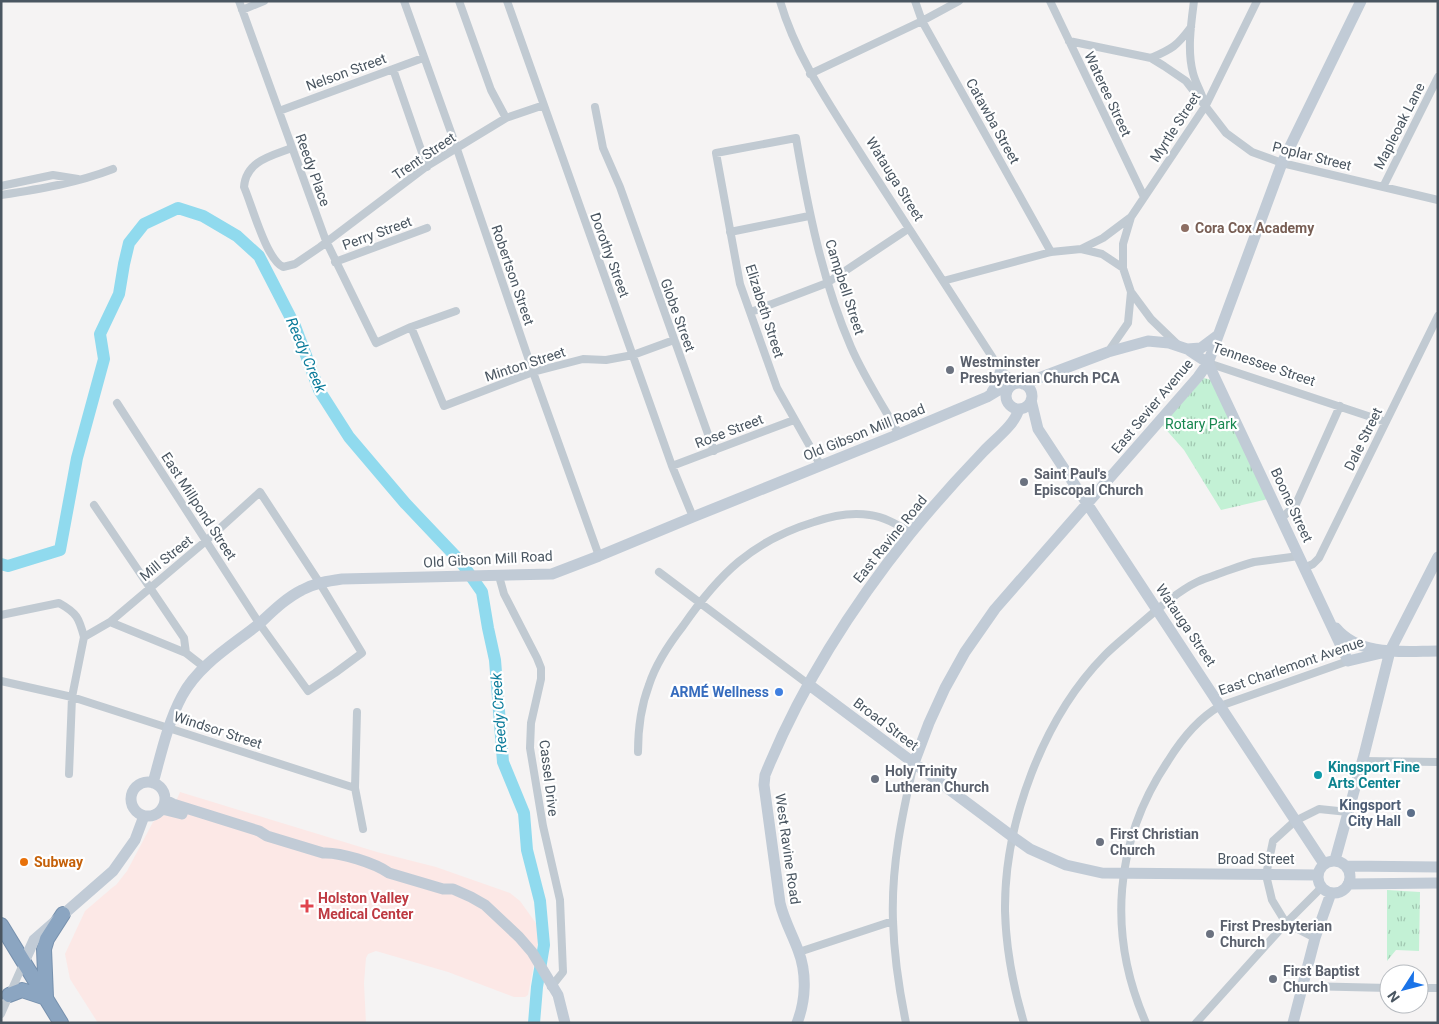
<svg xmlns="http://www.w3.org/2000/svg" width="1439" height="1024" font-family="Roboto,sans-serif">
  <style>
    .medical { fill: #fce8e6 }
    .park { fill: url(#park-tufts) }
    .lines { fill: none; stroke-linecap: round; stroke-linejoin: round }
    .river { stroke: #90daee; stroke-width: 12 }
    .highway-casing { stroke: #7690ad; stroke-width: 16 }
    .street { stroke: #c1cad2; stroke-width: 8 }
    .secondary { stroke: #c1cbd6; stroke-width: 11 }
    .highway { stroke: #8ba5c1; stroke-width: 14 }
    .education-dot { fill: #8d6e63; stroke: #fff; stroke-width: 2 }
    .worship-dot { fill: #6b7280; stroke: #fff; stroke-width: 2 }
    .shop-dot { fill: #3f7fe0; stroke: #fff; stroke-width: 2 }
    .culture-dot { fill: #0f9aa8; stroke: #fff; stroke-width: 2 }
    .service-dot { fill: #5c6f8a; stroke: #fff; stroke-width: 2 }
    .food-dot { fill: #e8710a; stroke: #fff; stroke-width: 2 }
    .health-dot { fill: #e0444e; stroke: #fff; stroke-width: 2 }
    .labels { text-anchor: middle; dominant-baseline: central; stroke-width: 4.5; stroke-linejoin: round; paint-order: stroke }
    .street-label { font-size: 14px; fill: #4a5661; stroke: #fff }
    .education-label { font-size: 14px; font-weight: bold; fill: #785e54; stroke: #fff; text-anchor: start }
    .worship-label { font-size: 14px; font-weight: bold; fill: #5b616d; stroke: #fff; text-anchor: start }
    .park-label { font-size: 14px; fill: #17864f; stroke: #fff }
    .shop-label { font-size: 14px; font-weight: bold; fill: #366cbe; stroke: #fff; text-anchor: end }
    .culture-label { font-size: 14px; font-weight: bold; fill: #0d838f; stroke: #fff; text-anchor: start }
    .service-label { font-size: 14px; font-weight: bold; fill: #4e5e75; stroke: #fff; text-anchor: end }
    .food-label { font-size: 14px; font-weight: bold; fill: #c56008; stroke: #fff; text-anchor: start }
    .health-label { font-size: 14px; font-weight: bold; fill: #be3a42; stroke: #fff; text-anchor: start }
    .water-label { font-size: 15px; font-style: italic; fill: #0c7c9b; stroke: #fff }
  </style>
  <defs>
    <pattern id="park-tufts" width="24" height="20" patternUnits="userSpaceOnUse" patternTransform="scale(1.25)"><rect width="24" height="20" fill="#c3f1d5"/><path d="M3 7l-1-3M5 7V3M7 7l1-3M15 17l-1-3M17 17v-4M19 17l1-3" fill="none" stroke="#a0c6b0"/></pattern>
  </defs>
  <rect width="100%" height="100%" fill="#f5f3f3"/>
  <path class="medical" d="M180,792L377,852L436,867L510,893L520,901L538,926L539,937L528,995L525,997H514L448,972L376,951L368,954L366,958L364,983L366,1023H98L70,979L65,954L85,911L113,887L116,885L127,871L153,822L164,815L170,816Z"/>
  <path class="park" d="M1204,378L1212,380L1268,499L1221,510L1184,450L1162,425Z
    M1387,890L1420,892L1419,951L1396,950L1387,961Z"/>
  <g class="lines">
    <path class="river" d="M1,564L8,566L60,550L77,458L104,359L100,334L119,294L124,264L129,243L144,224L178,208L203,216L237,236L259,256L295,326L319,390L349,437L405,503L461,562L482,592L488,628L495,660L503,762L524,813L527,850L540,901L544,945L537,987L534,1023"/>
    <defs>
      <path id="highway" d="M1,925L61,1023
        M9,995L22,990L46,998
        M46,997L44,949L47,939L63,914"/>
    </defs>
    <use href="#highway" class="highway-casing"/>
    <path class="street" d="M239,1L326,241L376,343L411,327L456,311
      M404,1L457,149L533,372L599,556
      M459,1L491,90L506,118
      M507,1L672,466L693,517
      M780,1C797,59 832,108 864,159C908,228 953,297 998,366L1005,374L1019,383
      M915,1L922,21L1051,252
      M1050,1L1144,197
      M1194,1C1191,24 1187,51 1193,73C1195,81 1199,88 1202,96
      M242,10L264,1
      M1069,41L1151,58L1164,66L1186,81L1226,133L1252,152L1282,163L1438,200
      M1151,58C1172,49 1177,46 1191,27
      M393,69L427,167
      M810,74L922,21L959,1
      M595,107L603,148L620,187L714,451
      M279,111L423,58
      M292,148C271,156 246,161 244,187C252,205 266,259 283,267L295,264L320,247L427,166L506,118L544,105
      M1,186L53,175L78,179
      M1383,187L1438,77
      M1,195C40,189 77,183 113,169
      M730,232L809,216
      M1081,249L1103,238L1131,217
      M335,262L427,228
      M1123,268V244L1131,217L1206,105L1257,1
      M943,281L1051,252L1081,249L1102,254L1123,268L1131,292L1151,319L1178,345
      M751,312L827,283L908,229
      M411,327L444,406L533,372L583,359L606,360L633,355L674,340
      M1108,352L1128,323L1131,292
      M1208,363L1386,422
      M672,466L794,420
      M821,466L777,388L740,284L716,153L796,138C808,209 822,280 851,347C864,377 883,406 899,434
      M94,505L184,638L186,653
      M1282,518L1296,504L1340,406
      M1304,568L1313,564L1319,558L1438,316
      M659,572L808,684
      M499,576L504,594L537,658L541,668V679L531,723L530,748L543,826L560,900L563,972L551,987
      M1,615L59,603C77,613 79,618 84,637
      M110,622L207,540L260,492L319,582L362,653L335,673L308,691L259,623L117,403
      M1,681L72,697L355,788
      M357,712L355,788L363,829
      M638,752C638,730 641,706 649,685C656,663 669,644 683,626C719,574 752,541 814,522C831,516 852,512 870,515C885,517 898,525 912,533
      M1362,761L1438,762
      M69,774L72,697L84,637L110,622L186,653L204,667
      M1315,938L1286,923L1272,900L1266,875L1273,841L1295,821L1319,809L1348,812
      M799,952L893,921
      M1303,986L1389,988
      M1419,988H1438
      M1,1014L24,962
      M906,1023C899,989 894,955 893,921C891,867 902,815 914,763
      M1024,1023C1013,986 1006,949 1005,911C1004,823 1043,718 1105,655C1114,646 1124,638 1133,630C1151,615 1176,592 1197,582C1203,579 1211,577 1218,574C1230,570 1242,565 1254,562C1269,560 1284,558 1299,556
      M1146,1023C1107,935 1114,841 1168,761C1181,740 1199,718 1220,706L1348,661
      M1196,1023L1286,923L1322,887"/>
    <path class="secondary" d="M1187,349L1201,348L1217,336
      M1006 396a13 13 0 1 1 26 0a13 13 0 1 1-26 0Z
      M1023,384L1108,352L1148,341L1169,343L1187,349L1208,363L1348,661L1390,651
      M992,392L1000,379V373
      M1031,400L1038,429L1324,864
      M1336,628C1360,657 1404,651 1438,651
      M808,684L1013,837L1030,849L1066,865L1102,873L1318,875
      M914,763L929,723L945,688L965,652L995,609L1198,377L1208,363L1282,163L1361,1
      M131 799a17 17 0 1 1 34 0a17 17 0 1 1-34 0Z
      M153,783C161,754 168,722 182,696C199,664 233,645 260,623C273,611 286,598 302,590C315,583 328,581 342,579L552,574L599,556L693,517L899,434L987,397L1002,388L1008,389
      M165,800L173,804L259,831L267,836L323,853C340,852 375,863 389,873L443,889H453L471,897L485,905L519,937L532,952L558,995L565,1023
      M162,809L182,814
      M1335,860L1364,755L1390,651L1438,557
      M1318 877a16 16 0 1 1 32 0a16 16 0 1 1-32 0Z
      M1346,866L1438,867
      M1348,884L1438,883
      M24,962L34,940L113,871L135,840L144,816
      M797,1023C806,1000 807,973 798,950C792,934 784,920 780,903L764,785L765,775L770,763C805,680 854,604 910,534C933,506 958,478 983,452C995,439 1014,426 1019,409
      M1293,1023L1315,938L1331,893"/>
    <use href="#highway" class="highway"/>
  </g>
  <circle class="education-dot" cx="1185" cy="228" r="5"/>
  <g class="worship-dot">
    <circle cx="950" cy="370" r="5"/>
    <circle cx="1024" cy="482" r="5"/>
    <circle cx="875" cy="779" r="5"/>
    <circle cx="1100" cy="842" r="5"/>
    <circle cx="1210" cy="934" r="5"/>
    <circle cx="1273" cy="979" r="5"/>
  </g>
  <circle class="shop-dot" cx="779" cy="692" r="5"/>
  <circle class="culture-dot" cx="1318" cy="775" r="5"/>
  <circle class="service-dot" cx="1411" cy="813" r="5"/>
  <circle class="food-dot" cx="24" cy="862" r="5"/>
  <path class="health-dot" d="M304.5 898.5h5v5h5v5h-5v5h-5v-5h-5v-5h5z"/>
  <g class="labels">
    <g class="street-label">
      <text transform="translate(346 72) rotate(-20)">Nelson Street</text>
      <text transform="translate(1108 94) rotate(65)">Wateree Street</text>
      <text transform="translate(993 121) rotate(61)">Catawba Street</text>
      <text transform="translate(1399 126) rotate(-63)">Mapleoak Lane</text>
      <text transform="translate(1175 127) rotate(-57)">Myrtle Street</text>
      <text transform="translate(424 156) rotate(-34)">Trent Street</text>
      <text transform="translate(1312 156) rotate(14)">Poplar Street</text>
      <text transform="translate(313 170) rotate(70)">Reedy Place</text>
      <text transform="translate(895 179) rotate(58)">Watauga Street</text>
      <text transform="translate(377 233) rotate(-20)">Perry Street</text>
      <text transform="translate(610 255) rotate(70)">Dorothy Street</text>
      <text transform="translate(513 275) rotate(71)">Robertson Street</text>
      <text transform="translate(845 287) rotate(72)">Campbell Street</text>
      <text transform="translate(765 311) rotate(72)">Elizabeth Street</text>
      <text transform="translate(678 315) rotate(70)">Globe Street</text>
      <text transform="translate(525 364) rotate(-18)">Minton Street</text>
      <text transform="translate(1264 364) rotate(19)">Tennessee Street</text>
      <text transform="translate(1152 406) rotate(-50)">East Sevier Avenue</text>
      <text transform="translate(729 431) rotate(-21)">Rose Street</text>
      <text transform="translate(864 432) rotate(-22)">Old Gibson Mill Road</text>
      <text transform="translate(1363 439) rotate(-64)">Dale Street</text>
      <text transform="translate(1292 505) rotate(65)">Boone Street</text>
      <text transform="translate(199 506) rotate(57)">East Millpond Street</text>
      <text transform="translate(890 539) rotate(-51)">East Ravine Road</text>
      <text transform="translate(166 558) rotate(-39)">Mill Street</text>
      <text transform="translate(488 559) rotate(-3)">Old Gibson Mill Road</text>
      <text transform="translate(1186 625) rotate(56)">Watauga Street</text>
      <text transform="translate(1291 666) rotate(-19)">East Charlemont Avenue</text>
      <text transform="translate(886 724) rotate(37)">Broad Street</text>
      <text transform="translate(218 730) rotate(18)">Windsor Street</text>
      <text transform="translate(549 778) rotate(83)">Cassel Drive</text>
      <text transform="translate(788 849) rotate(82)">West Ravine Road</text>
      <text x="1256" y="859">Broad Street</text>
    </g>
    <g class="education-label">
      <text x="1195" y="228">Cora Cox Academy</text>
    </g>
    <g class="worship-label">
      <text x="960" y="362">Westminster<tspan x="960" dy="16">Presbyterian Church PCA</tspan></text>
      <text x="1034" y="474">Saint Paul's<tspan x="1034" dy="16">Episcopal Church</tspan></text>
      <text x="885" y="771">Holy Trinity<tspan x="885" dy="16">Lutheran Church</tspan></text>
      <text x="1110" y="834">First Christian<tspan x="1110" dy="16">Church</tspan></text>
      <text x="1220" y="926">First Presbyterian<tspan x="1220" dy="16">Church</tspan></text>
      <text x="1283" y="971">First Baptist<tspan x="1283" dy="16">Church</tspan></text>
    </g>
    <g class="park-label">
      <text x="1201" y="424">Rotary Park</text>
    </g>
    <g class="shop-label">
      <text x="769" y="692">ARMÉ Wellness</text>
    </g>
    <g class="culture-label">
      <text x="1328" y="767">Kingsport Fine<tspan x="1328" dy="16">Arts Center</tspan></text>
    </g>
    <g class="service-label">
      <text x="1401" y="805">Kingsport<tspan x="1401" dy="16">City Hall</tspan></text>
    </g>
    <g class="food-label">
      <text x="34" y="862">Subway</text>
    </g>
    <g class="health-label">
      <text x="318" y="898">Holston Valley<tspan x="318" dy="16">Medical Center</tspan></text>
    </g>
    <g class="water-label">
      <text transform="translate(306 355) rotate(67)">Reedy Creek</text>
      <text transform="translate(499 713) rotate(-94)">Reedy Creek</text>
    </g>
  </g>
  <rect width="1439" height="1024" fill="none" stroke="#4a5661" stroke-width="5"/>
  <g transform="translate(1404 989) rotate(234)"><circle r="24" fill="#ffffff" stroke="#b7bbc0"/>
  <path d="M0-4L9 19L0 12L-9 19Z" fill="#1a73e8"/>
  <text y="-8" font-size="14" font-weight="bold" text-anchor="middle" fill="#4a5661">N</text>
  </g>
</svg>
